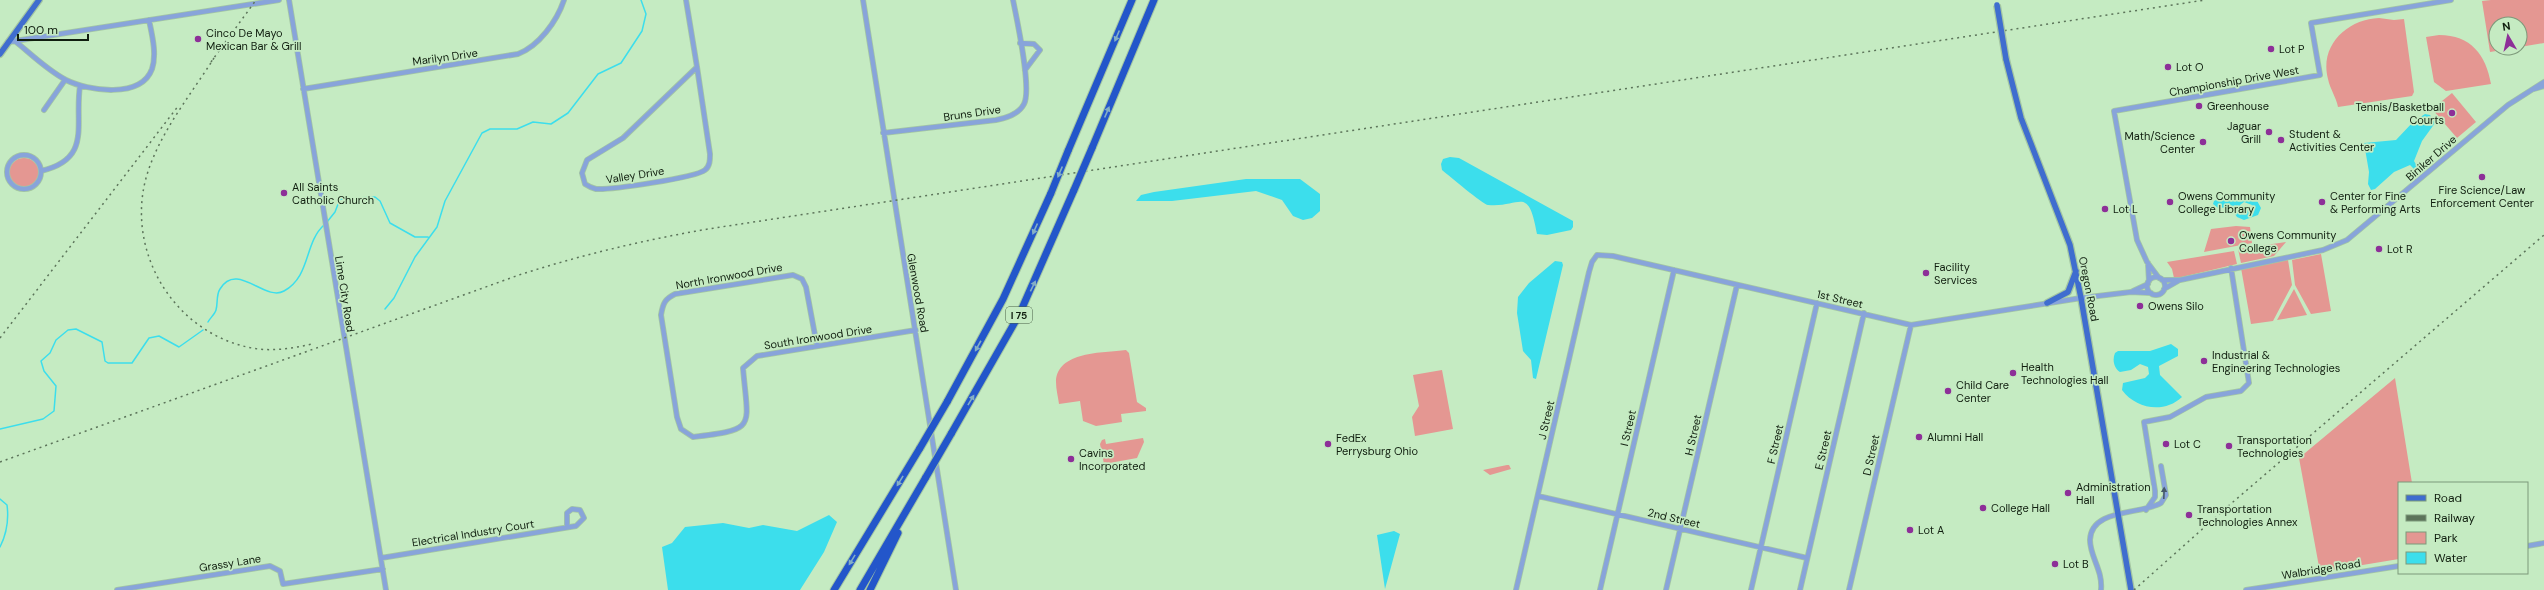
<svg xmlns="http://www.w3.org/2000/svg" width="2544" height="590" font-family="'DM Sans',sans-serif">
  <style>
    .green { fill: #e49792 }
    .water { fill: #3cdeec; fill-rule: evenodd }
    .lines { fill: none; stroke-linecap: round; stroke-linejoin: round }
    .stream { stroke: #3cdeec; stroke-width: 1.5 }
    .minor-casing { stroke: #a4c6a2; stroke-width: 6 }
    .major-casing { stroke: #a4c6a2; stroke-width: 8 }
    .highway-casing { stroke: #a4c6a2; stroke-width: 9 }
    .minor { stroke: #88a4da; stroke-width: 4.5 }
    .major { stroke: #3f6dcf; stroke-width: 5.5 }
    .highway { stroke: #2356ca; stroke-width: 7 }
    .rail { stroke: #5c745a; stroke-width: 1.5; stroke-dasharray: 2 4; stroke-linecap: butt }
    .major-bridge-casing { stroke: #a4c6a2; stroke-width: 8; stroke-linecap: butt }
    .highway-bridge-casing { stroke: #a4c6a2; stroke-width: 9; stroke-linecap: butt }
    .major-bridge { stroke: #3f6dcf; stroke-width: 5.5 }
    .highway-bridge { stroke: #2356ca; stroke-width: 7 }
    .oneway { fill: #84afc5 }
    .oneway2 { fill: #465a6a }
    .poi-dot { fill: #8d2f98; stroke: #c5ebc2; stroke-width: 1.5 }
    .labels { text-anchor: middle; dominant-baseline: central; stroke-width: 3.5; stroke-linejoin: round; paint-order: stroke }
    .shield { fill: #c5ebc2; stroke: #465c45; stroke-width: 1 }
    .shield-label { font-size: 10px; font-weight: bold; fill: #101e0f }
    .poi-label { font-size: 11px; fill: #101e0f; stroke: #c5ebc2; text-anchor: start }
    .street-label { font-size: 11px; fill: #101e0f; stroke: #c5ebc2 }
  </style>
  <rect width="100%" height="100%" fill="#c5ebc2"/>
  <path class="green" d="M2491,0H2544V43L2520,47V24H2496V48H2515L2490,52L2482,1Z
    M2379,18L2394,20L2404,19L2414,92L2412,96L2338,107C2336,97 2330,89 2328,79C2319,45 2348,19 2379,18Z
    M2439,35C2471,35 2486,55 2491,84L2446,91L2434,82L2426,37Z
    M2452,93L2476,122L2457,138L2432,109Z
    M9 173a15 15 0 1 1 30 0a15 15 0 1 1-30 0Z
    M2236,226L2250,227L2252,243L2204,252L2211,229Z
    M2286,242L2274,256L2241,263L2238,249Z
    M2234,251L2237,264L2182,277L2174,278L2172,269L2167,262Z
    M2321,254L2331,311L2311,314L2295,285L2292,260Z
    M2288,260L2292,285L2273,321L2251,324L2241,268Z
    M2294,289L2307,315L2277,320Z
    M1126,350L1129,353L1137,402L1146,408V411L1121,414L1122,422L1096,426L1083,421L1080,401L1059,404C1058,397 1056,389 1056,382C1057,351 1103,353 1126,350Z
    M1442,370L1453,429L1415,436L1412,417L1419,406L1413,375Z
    M2395,378L2412,483H2399V559L2320,572L2299,458Z
    M1143,438L1144,442L1137,458L1104,464L1100,444L1102,440L1105,439L1106,444Z
    M1507,465H1509L1511,469L1490,475L1483,470Z"/>
  <path class="water" d="M2425,114L2430,115L2435,123L2422,141L2414,161L2417,166L2414,169L2410,165L2394,172L2375,189L2371,190L2368,184L2369,172L2364,143L2396,140L2413,122Z
    M1450,157L1459,158L1573,221V227L1571,230L1547,235L1537,234C1528,184 1521,208 1488,205C1484,205 1448,175 1442,170L1441,164L1443,159Z
    M1246,179H1300L1320,194V211L1312,218L1303,220L1293,216L1282,200L1256,191L1172,201H1136L1141,195L1154,192Z
    M2248,195L2255,197L2261,208L2258,215L2244,220L2237,217L2230,207L2218,208L2213,204L2214,201L2225,196ZM2244,202L2252,205L2251,210H2241L2240,205Z
    M1555,261L1562,262L1563,265L1536,379L1533,378L1531,360L1523,351L1517,313L1518,297L1529,283Z
    M2171,344L2178,349V356L2159,366L2160,375L2182,397C2164,414 2136,409 2122,390L2123,383L2145,378L2149,374L2148,367L2140,364L2131,370L2120,372C2114,368 2112,360 2115,353L2118,351H2150Z
    M829,515L837,522L824,552L800,590H668L662,547L672,543L685,527L723,523L749,528L763,525L797,531Z
    M1394,531L1400,534L1385,589L1377,535Z"/>
  <g class="lines">
    <path class="stream" d="M327,222L335,212L340,199L375,197L380,201L390,223L415,237H428
      M385,309L394,298L415,257L437,227L445,201L482,133L490,129H517L533,122L551,124L568,113L598,74L621,63L642,31L646,14L641,0
      M208,322C210,318 215,314 216,310C218,303 216,295 220,289C237,261 265,302 284,291C311,276 304,243 324,225
      M0,429L43,419L54,411L56,386L44,371L41,361L50,353L56,340L68,330L76,329L102,342L105,361L108,363H132L149,338L159,336L179,347L203,330
      M0,499L7,505C9,520 7,533 0,547"/>
    <defs>
      <path id="minor" d="M289,0L386,590
        M686,0L697,67
        M863,0L956,590
        M15,41C31,54 47,70 66,80C88,91 141,99 152,69C157,54 152,35 149,20
        M8,42L279,0
        M1020,43L1034,44L1040,50L1025,70
        M697,67L710,154C710,160 710,166 705,170C695,178 609,190 596,189C592,188 588,186 585,184L582,173L587,160L623,138Z
        M303,89L518,54C539,46 557,21 564,0
        M2534,89L2544,86
        M44,110L65,80
        M883,133L996,120C1007,118 1019,114 1024,104C1032,89 1017,20 1013,0
        M7 172a17 17 0 1 1 34 0a17 17 0 1 1-34 0Z
        M41,171C93,159 74,124 80,86
        M2148,263L2149,281
        M2147 286a9 9 0 1 1 18 0a9 9 0 1 1-18 0Z
        M2159,278L2147,262L2137,240L2114,111L2320,75L2311,23L2451,0
        M2162,280H2180L2323,250L2347,240L2508,105L2544,82
        M2164,289L2178,281
        M2133,291L2148,284
        M817,346L806,287L802,279L793,275L675,294C665,299 663,303 661,315L677,417L681,429L693,437C758,429 748,429 743,368L757,356L916,330
        M1538,496L1807,558
        M2146,510L2155,497V491L2144,422L2170,417L2206,397L2241,391L2249,383L2231,268
        M2527,546L2544,543
        M381,558L576,526L584,518L580,510L572,509L567,513V527
        M117,590L270,566L280,571L283,584L383,569
        M1516,590L1589,272L1592,262L1597,255L1613,256L1911,325L2081,298L2131,292L2151,293
        M1600,590L1674,270
        M1666,590L1737,285
        M1751,590L1817,303
        M1800,590L1864,313
        M1849,590L1911,325
        M2101,590C2103,570 2090,557 2090,540C2091,508 2141,515 2161,503L2166,495L2161,466
        M2246,590L2399,566"/>
      <path id="major" d="M0,54L39,0
        M2006,59L2021,118L2070,245L2081,298L2131,590
        M2047,303L2068,292L2076,271"/>
      <path id="highway" d="M1092,148L1154,0
        M1068,151L1132,0
        M947,402L1003,299L1051,193
        M951,434L1019,315L1074,190
        M834,590L920,448
        M860,590L926,477
        M870,590L898,533"/>
    </defs>
    <use href="#minor" class="minor-casing"/>
    <use href="#major" class="major-casing"/>
    <use href="#highway" class="highway-casing"/>
    <use href="#minor" class="minor"/>
    <use href="#major" class="major"/>
    <use href="#highway" class="highway"/>
    <path class="rail" d="M214,58C190,96 156,137 145,182C127,258 179,338 258,349C276,351 294,348 312,344
      M211,62L256,0
      M0,338L179,105
      M0,462L519,275C581,255 644,240 708,229L2205,0
      M2134,590L2226,508L2544,235"/>
    <defs>
      <path id="major-bridge" d="M1997,5L2006,59"/>
      <path id="highway-bridge" d="M1074,190L1092,148
        M1051,193L1068,151
        M920,448L947,402
        M926,477L951,434"/>
    </defs>
    <use href="#major-bridge" class="major-bridge-casing"/>
    <use href="#highway-bridge" class="highway-bridge-casing"/>
    <use href="#major-bridge" class="major-bridge"/>
    <use href="#highway-bridge" class="highway-bridge"/>
  </g>
  <defs><path id="oneway-solid" d="M-6-.8H1V-3.2L6.5 0L1 3.2V.8H-6Z"/></defs>
  <g class="oneway">
    <use href="#oneway-solid" transform="translate(1117 36) rotate(113)"/>
    <use href="#oneway-solid" transform="translate(1107 112) rotate(-67)"/>
    <use href="#oneway-solid" transform="translate(1060 172) rotate(113)"/>
    <use href="#oneway-solid" transform="translate(1035 229) rotate(114)"/>
    <use href="#oneway-solid" transform="translate(1033 286) rotate(-64)"/>
    <use href="#oneway-solid" transform="translate(978 346) rotate(119)"/>
    <use href="#oneway-solid" transform="translate(971 400) rotate(-59)"/>
    <use href="#oneway-solid" transform="translate(900 481) rotate(121)"/>
    <use href="#oneway-solid" transform="translate(852 560) rotate(121)"/>
  </g>
  <use class="oneway2" href="#oneway-solid" transform="translate(2164 493) rotate(-88)"/>
  <g class="poi-dot">
    <circle cx="198" cy="39" r="4"/>
    <circle cx="2271" cy="49" r="4"/>
    <circle cx="2168" cy="67" r="4"/>
    <circle cx="2199" cy="106" r="4"/>
    <circle cx="2452" cy="113" r="4"/>
    <circle cx="2269" cy="132" r="4"/>
    <circle cx="2281" cy="140" r="4"/>
    <circle cx="2203" cy="142" r="4"/>
    <circle cx="2482" cy="177" r="4"/>
    <circle cx="284" cy="193" r="4"/>
    <circle cx="2170" cy="202" r="4"/>
    <circle cx="2322" cy="202" r="4"/>
    <circle cx="2105" cy="209" r="4"/>
    <circle cx="2231" cy="241" r="4"/>
    <circle cx="2379" cy="249" r="4"/>
    <circle cx="1926" cy="273" r="4"/>
    <circle cx="2140" cy="306" r="4"/>
    <circle cx="2204" cy="361" r="4"/>
    <circle cx="2013" cy="373" r="4"/>
    <circle cx="1948" cy="391" r="4"/>
    <circle cx="1919" cy="437" r="4"/>
    <circle cx="1328" cy="444" r="4"/>
    <circle cx="2166" cy="444" r="4"/>
    <circle cx="2229" cy="446" r="4"/>
    <circle cx="1071" cy="459" r="4"/>
    <circle cx="2068" cy="493" r="4"/>
    <circle cx="1983" cy="508" r="4"/>
    <circle cx="2189" cy="515" r="4"/>
    <circle cx="1910" cy="530" r="4"/>
    <circle cx="2055" cy="564" r="4"/>
  </g>
  <g class="labels">
    <rect class="shield" x="1006" y="307" width="26" height="16" rx="3"/>
    <g class="shield-label">
      <text x="1019" y="315">I 75</text>
    </g>
    <g class="poi-label">
      <text x="206" y="33">Cinco De Mayo<tspan x="206" dy="13">Mexican Bar &amp; Grill</tspan></text>
      <text x="2279" y="49">Lot P</text>
      <text x="2176" y="67">Lot O</text>
      <text x="2207" y="106">Greenhouse</text>
      <text x="2444" y="107" text-anchor="end">Tennis/Basketball<tspan x="2444" dy="13">Courts</tspan></text>
      <text x="2261" y="126" text-anchor="end">Jaguar<tspan x="2261" dy="13">Grill</tspan></text>
      <text x="2289" y="134">Student &amp;<tspan x="2289" dy="13">Activities Center</tspan></text>
      <text x="2195" y="136" text-anchor="end">Math/Science<tspan x="2195" dy="13">Center</tspan></text>
      <text x="292" y="187">All Saints<tspan x="292" dy="13">Catholic Church</tspan></text>
      <text x="2482" y="190" text-anchor="middle">Fire Science/Law<tspan x="2482" dy="13">Enforcement Center</tspan></text>
      <text x="2178" y="196">Owens Community<tspan x="2178" dy="13">College Library</tspan></text>
      <text x="2330" y="196">Center for Fine<tspan x="2330" dy="13">&amp; Performing Arts</tspan></text>
      <text x="2113" y="209">Lot L</text>
      <text x="2239" y="235">Owens Community<tspan x="2239" dy="13">College</tspan></text>
      <text x="2387" y="249">Lot R</text>
      <text x="1934" y="267">Facility<tspan x="1934" dy="13">Services</tspan></text>
      <text x="2148" y="306">Owens Silo</text>
      <text x="2212" y="355">Industrial &amp;<tspan x="2212" dy="13">Engineering Technologies</tspan></text>
      <text x="2021" y="367">Health<tspan x="2021" dy="13">Technologies Hall</tspan></text>
      <text x="1956" y="385">Child Care<tspan x="1956" dy="13">Center</tspan></text>
      <text x="1927" y="437">Alumni Hall</text>
      <text x="1336" y="438">FedEx<tspan x="1336" dy="13">Perrysburg Ohio</tspan></text>
      <text x="2237" y="440">Transportation<tspan x="2237" dy="13">Technologies</tspan></text>
      <text x="2174" y="444">Lot C</text>
      <text x="1079" y="453">Cavins<tspan x="1079" dy="13">Incorporated</tspan></text>
      <text x="2076" y="487">Administration<tspan x="2076" dy="13">Hall</tspan></text>
      <text x="1991" y="508">College Hall</text>
      <text x="2197" y="509">Transportation<tspan x="2197" dy="13">Technologies Annex</tspan></text>
      <text x="1918" y="530">Lot A</text>
      <text x="2063" y="564">Lot B</text>
    </g>
    <g class="street-label">
      <text transform="translate(445 57) rotate(-8)">Marilyn Drive</text>
      <text transform="translate(2234 81) rotate(-10)">Championship Drive West</text>
      <text transform="translate(972 113) rotate(-8)">Bruns Drive</text>
      <text transform="translate(2431 158) rotate(-41)">Biniker Drive</text>
      <text transform="translate(635 175) rotate(-9)">Valley Drive</text>
      <text transform="translate(729 276) rotate(-10)">North Ironwood Drive</text>
      <text transform="translate(2089 289) rotate(79)">Oregon Road</text>
      <text transform="translate(918 293) rotate(80)">Glenwood Road</text>
      <text transform="translate(345 294) rotate(81)">Lime City Road</text>
      <text transform="translate(1840 299) rotate(13)">1st Street</text>
      <text transform="translate(818 337) rotate(-9)">South Ironwood Drive</text>
      <text transform="translate(1546 420) rotate(-77)">J Street</text>
      <text transform="translate(1628 428) rotate(-77)">I Street</text>
      <text transform="translate(1693 435) rotate(-77)">H Street</text>
      <text transform="translate(1775 444) rotate(-77)">F Street</text>
      <text transform="translate(1823 450) rotate(-77)">E Street</text>
      <text transform="translate(1871 455) rotate(-77)">D Street</text>
      <text transform="translate(1674 518) rotate(13)">2nd Street</text>
      <text transform="translate(473 533) rotate(-9)">Electrical Industry Court</text>
      <text transform="translate(230 563) rotate(-9)">Grassy Lane</text>
      <text transform="translate(2321 569) rotate(-9)">Walbridge Road</text>
    </g>
  </g>
  <rect x="2398" y="482" width="130" height="92" fill="#c5ebc2" stroke="#7d997a"/>
  <rect x="2406" y="495" width="20" height="6" fill="#3f6dcf" stroke="#7d997a"/>
  <text x="2434" y="502" font-size="12" fill="#101e0f">Road</text>
  <rect x="2406" y="515" width="20" height="6" fill="#5c745a" stroke="#7d997a"/>
  <text x="2434" y="522" font-size="12" fill="#101e0f">Railway</text>
  <rect x="2406" y="532" width="20" height="12" fill="#e49792" stroke="#7d997a"/>
  <text x="2434" y="542" font-size="12" fill="#101e0f">Park</text>
  <rect x="2406" y="552" width="20" height="12" fill="#3cdeec" stroke="#7d997a"/>
  <text x="2434" y="562" font-size="12" fill="#101e0f">Water</text>
  <g transform="translate(2508 36) rotate(351)"><circle r="19" fill="#c5ebc2" stroke="#7d997a"/>
  <path d="M0-3L7 15L0 10L-7 15Z" fill="#8d2f98"/>
  <text y="-6" font-size="11" font-weight="bold" text-anchor="middle" fill="#101e0f">N</text>
  </g>
  <path d="M18 34v6h70v-6" fill="none" stroke="#101e0f" stroke-width="2"/>
  <text x="24" y="34" font-size="12" fill="#101e0f" stroke="#c5ebc2" stroke-width="3" paint-order="stroke">100 m</text>
</svg>
